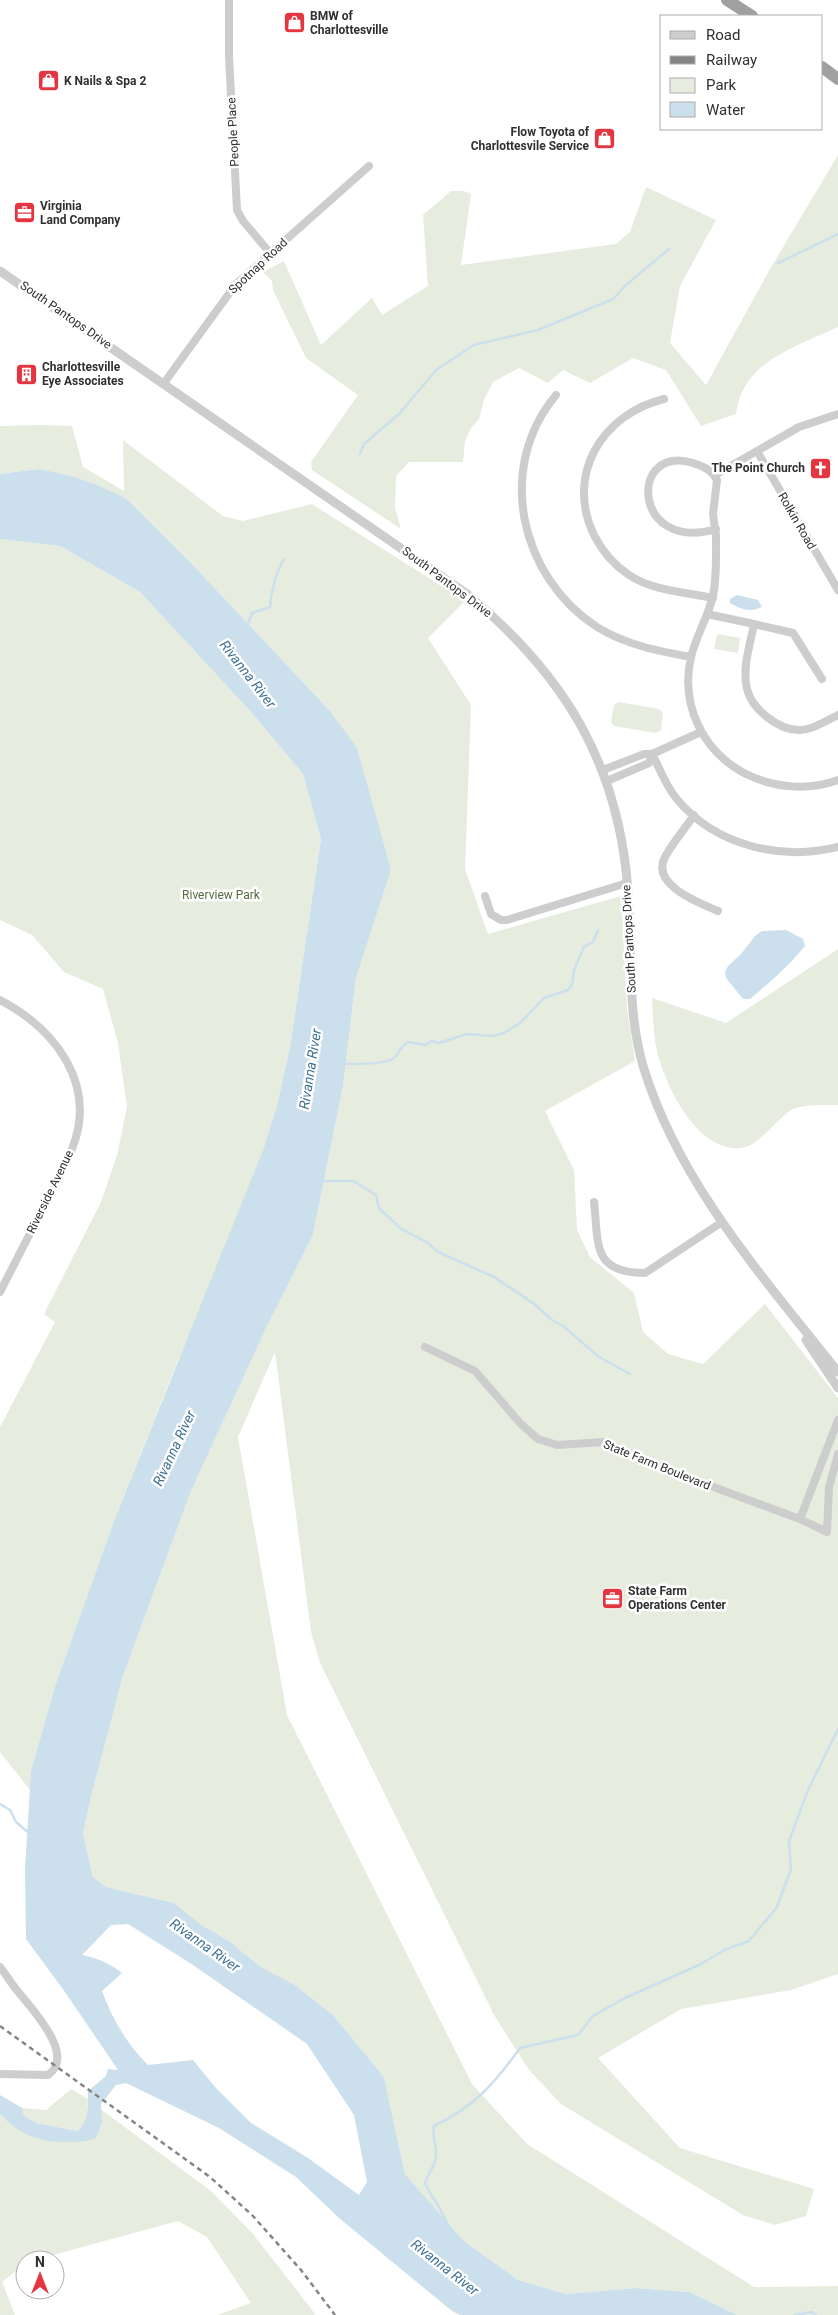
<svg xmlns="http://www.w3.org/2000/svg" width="838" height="2315" font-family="Roboto,sans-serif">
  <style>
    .green { fill: #e6eddf }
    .water { fill: #cbdfec; fill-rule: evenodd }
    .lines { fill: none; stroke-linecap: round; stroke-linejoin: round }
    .stream { stroke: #cbdfec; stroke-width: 2.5 }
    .minor { stroke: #cdcdcd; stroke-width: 8 }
    .tertiary { stroke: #cdcdcd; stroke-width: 9 }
    .trunk { stroke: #a0a0a0; stroke-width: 12 }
    .rail { stroke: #858585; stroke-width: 2.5; stroke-dasharray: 5 4; stroke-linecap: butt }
    .labels { text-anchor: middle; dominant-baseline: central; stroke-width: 5; stroke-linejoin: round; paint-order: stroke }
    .poi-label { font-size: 12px; font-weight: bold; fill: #303030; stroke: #fff; text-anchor: start }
    .street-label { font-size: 12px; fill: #303030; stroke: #fff }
    .park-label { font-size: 12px; fill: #536c3e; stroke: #fff }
    .water-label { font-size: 14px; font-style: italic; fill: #3e7192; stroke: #fff }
  </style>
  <rect width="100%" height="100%" fill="#fff"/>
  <path class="green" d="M838,155V327C796,347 742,361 736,414L701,426L666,370L633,358L590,383L563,370L548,383L519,368L493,382L484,400L479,419L471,428L465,441L463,462H409L396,476L395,508L401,529L312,470L311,462L358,395L306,358L273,290L272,281L263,272L284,261L321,345L372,298L382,315L428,286L423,215L451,191H464L471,194L461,265L616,244L630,232L646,187L716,220L680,286L670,343L706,385L770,269Z
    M41,425L72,426L83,467L124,491L123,440L223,516L243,521L312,504L465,601L428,638L471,705L465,869L488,934L621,896L627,1008L635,1061L545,1111L574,1170L577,1230L590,1257L634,1293L643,1332L668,1354L703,1364L765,1304L838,1398V1974L791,1990L681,2009L598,2058L680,2148L814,2189L806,2216L775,2225L743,2215L561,2104L529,2070L494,2015L320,1663L311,1632L275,1352L238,1437L287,1715L472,2084L527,2144L754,2287L838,2286V2315H737L689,2292L636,2288L566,2294L518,2280L464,2241L405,2174L384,2077L333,2015L295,1985L261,1967L229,1941L200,1924L174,1903L106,1887L93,1877L83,1833L91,1797L123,1676L191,1491L267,1326L313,1235L343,1086L356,978L391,870L330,711L192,564L127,499L39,469L0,474V426Z
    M0,539L60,546L140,592L251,712L303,774L321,839L290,1047L277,1105L263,1150L234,1229L174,1370L114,1521L55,1686L31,1771L30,1790L0,1752V1427L55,1322L44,1314L101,1202L117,1155L127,1107L118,1043L103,989L64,972L32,935L0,920Z
    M717,634L740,638L738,653L714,649Z
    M618,702L659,709L663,713L661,730L656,733L614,726L611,722L614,705Z
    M838,949V1105C825,1105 809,1104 796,1108C781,1112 760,1147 741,1148C698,1152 668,1091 658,1055C653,1037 653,1017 652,998L726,1023Z
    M71,2089L88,2099C87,2112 88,2123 77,2131L37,2123L24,2116L22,2108L46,2110Z
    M99,2108L211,2191L253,2234L316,2315H217L251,2303L207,2237L178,2221L35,2260H25V2264L2,2282L15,2315H0V2114L5,2119L96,2137L102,2123Z"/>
  <path class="water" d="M39,469L71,476L97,485L127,499L192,564L330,711L357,748L391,870L356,978L343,1086L313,1235L267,1326L191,1491L123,1676L91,1797L83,1833L93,1877L106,1887L174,1903L200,1924L229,1941L261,1967L295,1985L333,2015L384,2077L405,2174L464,2241L518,2280L566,2294L636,2288L689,2292L737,2315H460L452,2311L339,2218L296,2177L219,2128L126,2083L116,2085L101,2104L102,2123L96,2138C85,2142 77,2142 66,2142C38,2142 19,2134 0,2114V2095L22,2108L24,2116L37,2123L77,2131C89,2122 88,2105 88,2091L106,2076L108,2069L118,2070L65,1992L26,1939L25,1870L31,1771L55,1686L114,1521L263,1150L277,1105L290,1047L321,839L303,774L251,712L140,592L60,546L0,539V474ZM128,1924L190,1963L307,2044L354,2115L367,2182L359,2195L308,2158L251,2123L215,2087L193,2060L148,2065C127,2044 112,2019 102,1991L122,1973C109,1963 98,1958 82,1955L111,1925Z
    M737,595L758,600L762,607C749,613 741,609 730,603V599Z
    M786,930L803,939L805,946C789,966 770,982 750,999H743L726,978L725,972L728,966L741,954L755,936L762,931Z"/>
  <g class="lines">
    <path class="stream" d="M778,263L838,234
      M360,454L364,444L400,413L436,370L474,345L538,330L613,299L626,285L669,249
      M248,624L252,613L270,607C271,592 276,572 284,559
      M343,1064C354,1064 388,1065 395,1057C401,1051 398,1049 408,1042L426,1045L431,1041L439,1043L467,1034L492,1036L504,1033L521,1022L544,998L568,990L572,985L574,970L584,947L593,942L598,930
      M321,1181H353L376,1195L379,1208L400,1228L428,1243L438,1252L494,1277L533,1303L552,1320L563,1326L599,1357L630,1374
      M0,1804L10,1810L16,1822L30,1834
      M447,2223C441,2208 431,2197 425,2183C428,2173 437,2164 436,2153C436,2142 432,2139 434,2126C474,2107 495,2083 520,2048L578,2035L593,2016L625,1998L701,1964L724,1950L749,1941L777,1907L791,1869L789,1841L808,1790L838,1729
      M795,2315L812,2312L816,2315"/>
    <path class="minor" d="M229,0V57L237,210L243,221L270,253
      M164,383L236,284L369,166
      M556,395C495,468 520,577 597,627C626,645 658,651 691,657
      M664,399C602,414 565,475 594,535C602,551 614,565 629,575C653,591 685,592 713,598
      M757,451L838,590
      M715,475L799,427L838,414
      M716,529C632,554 628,443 693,463C703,466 712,470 717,480L713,514L716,536C716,556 717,576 713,596C708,617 696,636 691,657C680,705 703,752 746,774C775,788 808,791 838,780
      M707,614L754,624C750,645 742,668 747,689C752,709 778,730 799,730C812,730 826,721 838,715
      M754,624L793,633L822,679
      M652,754C660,769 666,786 676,798C715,846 781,861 838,847
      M603,770L644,754H652L701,732
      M607,781L649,763L652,754
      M694,815C685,829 673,842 665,857C650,885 700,903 718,911
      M485,896L491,914L501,920H507L627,883
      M0,1000C55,1029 98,1084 72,1149C65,1168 54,1186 45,1204C30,1233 15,1263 0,1292
      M594,1202C599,1243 591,1273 645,1273L722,1222
      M425,1347L475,1371L520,1423L538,1439L557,1445L604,1442L673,1472L800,1519L827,1532L829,1487L838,1454
      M800,1519L838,1420
      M0,1967C6,1974 10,1982 16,1989C30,2007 77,2055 48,2075L0,2074"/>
    <path class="tertiary" d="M0,271L467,594C564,674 619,764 628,891C633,951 626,1011 644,1069C680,1185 764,1278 838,1372
      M806,1340L838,1388"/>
    <path class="trunk" d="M727,0L752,16
      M822,67L838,79"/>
    <path class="rail" d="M0,2026L210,2177L252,2215L301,2270L335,2315"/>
  </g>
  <defs>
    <symbol id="shop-square" viewBox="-11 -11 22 22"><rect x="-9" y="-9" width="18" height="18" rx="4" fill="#e33641" stroke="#fff"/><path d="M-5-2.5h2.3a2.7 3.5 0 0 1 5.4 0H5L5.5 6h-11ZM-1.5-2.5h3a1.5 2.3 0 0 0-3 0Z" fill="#fff"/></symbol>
    <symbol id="office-square" viewBox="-11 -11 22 22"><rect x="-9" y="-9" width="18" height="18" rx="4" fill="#e33641" stroke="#fff"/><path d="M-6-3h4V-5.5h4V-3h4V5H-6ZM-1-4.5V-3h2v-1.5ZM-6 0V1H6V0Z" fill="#fff"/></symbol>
    <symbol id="building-square" viewBox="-11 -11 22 22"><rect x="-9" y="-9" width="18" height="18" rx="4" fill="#e33641" stroke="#fff"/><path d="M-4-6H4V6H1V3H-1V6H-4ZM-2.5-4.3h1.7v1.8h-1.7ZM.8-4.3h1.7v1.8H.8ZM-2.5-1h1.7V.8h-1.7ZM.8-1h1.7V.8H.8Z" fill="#fff"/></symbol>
    <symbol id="church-square" viewBox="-11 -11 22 22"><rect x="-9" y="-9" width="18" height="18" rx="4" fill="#e33641" stroke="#fff"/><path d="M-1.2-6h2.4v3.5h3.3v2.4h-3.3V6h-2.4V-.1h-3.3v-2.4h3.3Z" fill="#fff"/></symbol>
  </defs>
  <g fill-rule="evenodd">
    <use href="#shop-square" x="282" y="10" width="25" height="25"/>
    <use href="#shop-square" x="36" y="68" width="25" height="25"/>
    <use href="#shop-square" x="592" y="126" width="25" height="25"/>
    <use href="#office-square" x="12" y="200" width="25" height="25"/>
    <use href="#building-square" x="14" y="362" width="25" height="25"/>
    <use href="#church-square" x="808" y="456" width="25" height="25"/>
    <use href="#office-square" x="600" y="1586" width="25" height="25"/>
  </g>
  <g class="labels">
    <g class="poi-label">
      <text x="310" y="16">BMW of<tspan x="310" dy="14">Charlottesville</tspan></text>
      <text x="64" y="81">K Nails &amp; Spa 2</text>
      <text x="589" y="132" text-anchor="end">Flow Toyota of<tspan x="589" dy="14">Charlottesvile Service</tspan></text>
      <text x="40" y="206">Virginia<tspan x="40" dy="14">Land Company</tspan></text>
      <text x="42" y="367">Charlottesville<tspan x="42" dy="14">Eye Associates</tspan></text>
      <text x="805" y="468" text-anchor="end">The Point Church</text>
      <text x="628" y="1591">State Farm<tspan x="628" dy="14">Operations Center</tspan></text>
    </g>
    <g class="street-label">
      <text transform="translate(233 132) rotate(-93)">People Place</text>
      <text transform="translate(258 266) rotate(-43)">Spotnap Road</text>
      <text transform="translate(66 315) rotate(35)">South Pantops Drive</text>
      <text transform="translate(797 521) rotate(60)">Rolkin Road</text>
      <text transform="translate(447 582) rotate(37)">South Pantops Drive</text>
      <text transform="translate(629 939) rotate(-93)">South Pantops Drive</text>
      <text transform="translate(50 1192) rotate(-64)">Riverside Avenue</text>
      <text transform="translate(657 1465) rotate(22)">State Farm Boulevard</text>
    </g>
    <g class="park-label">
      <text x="221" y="895">Riverview Park</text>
    </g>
    <g class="water-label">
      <text transform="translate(248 674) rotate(52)">Rivanna River</text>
      <text transform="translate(310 1069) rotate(-81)">Rivanna River</text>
      <text transform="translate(174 1448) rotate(-65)">Rivanna River</text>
      <text transform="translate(205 1945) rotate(35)">Rivanna River</text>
      <text transform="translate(445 2267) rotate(38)">Rivanna River</text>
    </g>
  </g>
  <rect x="660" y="15" width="162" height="115" fill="#ffffff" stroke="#acacac"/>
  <rect x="670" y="31" width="25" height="8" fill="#cdcdcd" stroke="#acacac"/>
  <text x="706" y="40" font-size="15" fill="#303030">Road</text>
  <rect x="670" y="56" width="25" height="8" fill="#858585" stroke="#acacac"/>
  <text x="706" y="65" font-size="15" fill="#303030">Railway</text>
  <rect x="670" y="78" width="25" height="15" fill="#e6eddf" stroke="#acacac"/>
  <text x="706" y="90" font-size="15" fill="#303030">Park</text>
  <rect x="670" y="102" width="25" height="15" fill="#cbdfec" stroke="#acacac"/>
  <text x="706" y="115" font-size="15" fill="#303030">Water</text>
  <g transform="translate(40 2275)"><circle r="24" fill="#ffffff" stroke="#acacac"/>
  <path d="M0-4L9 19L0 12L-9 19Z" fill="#e33641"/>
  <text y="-8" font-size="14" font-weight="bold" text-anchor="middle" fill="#303030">N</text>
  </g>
</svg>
